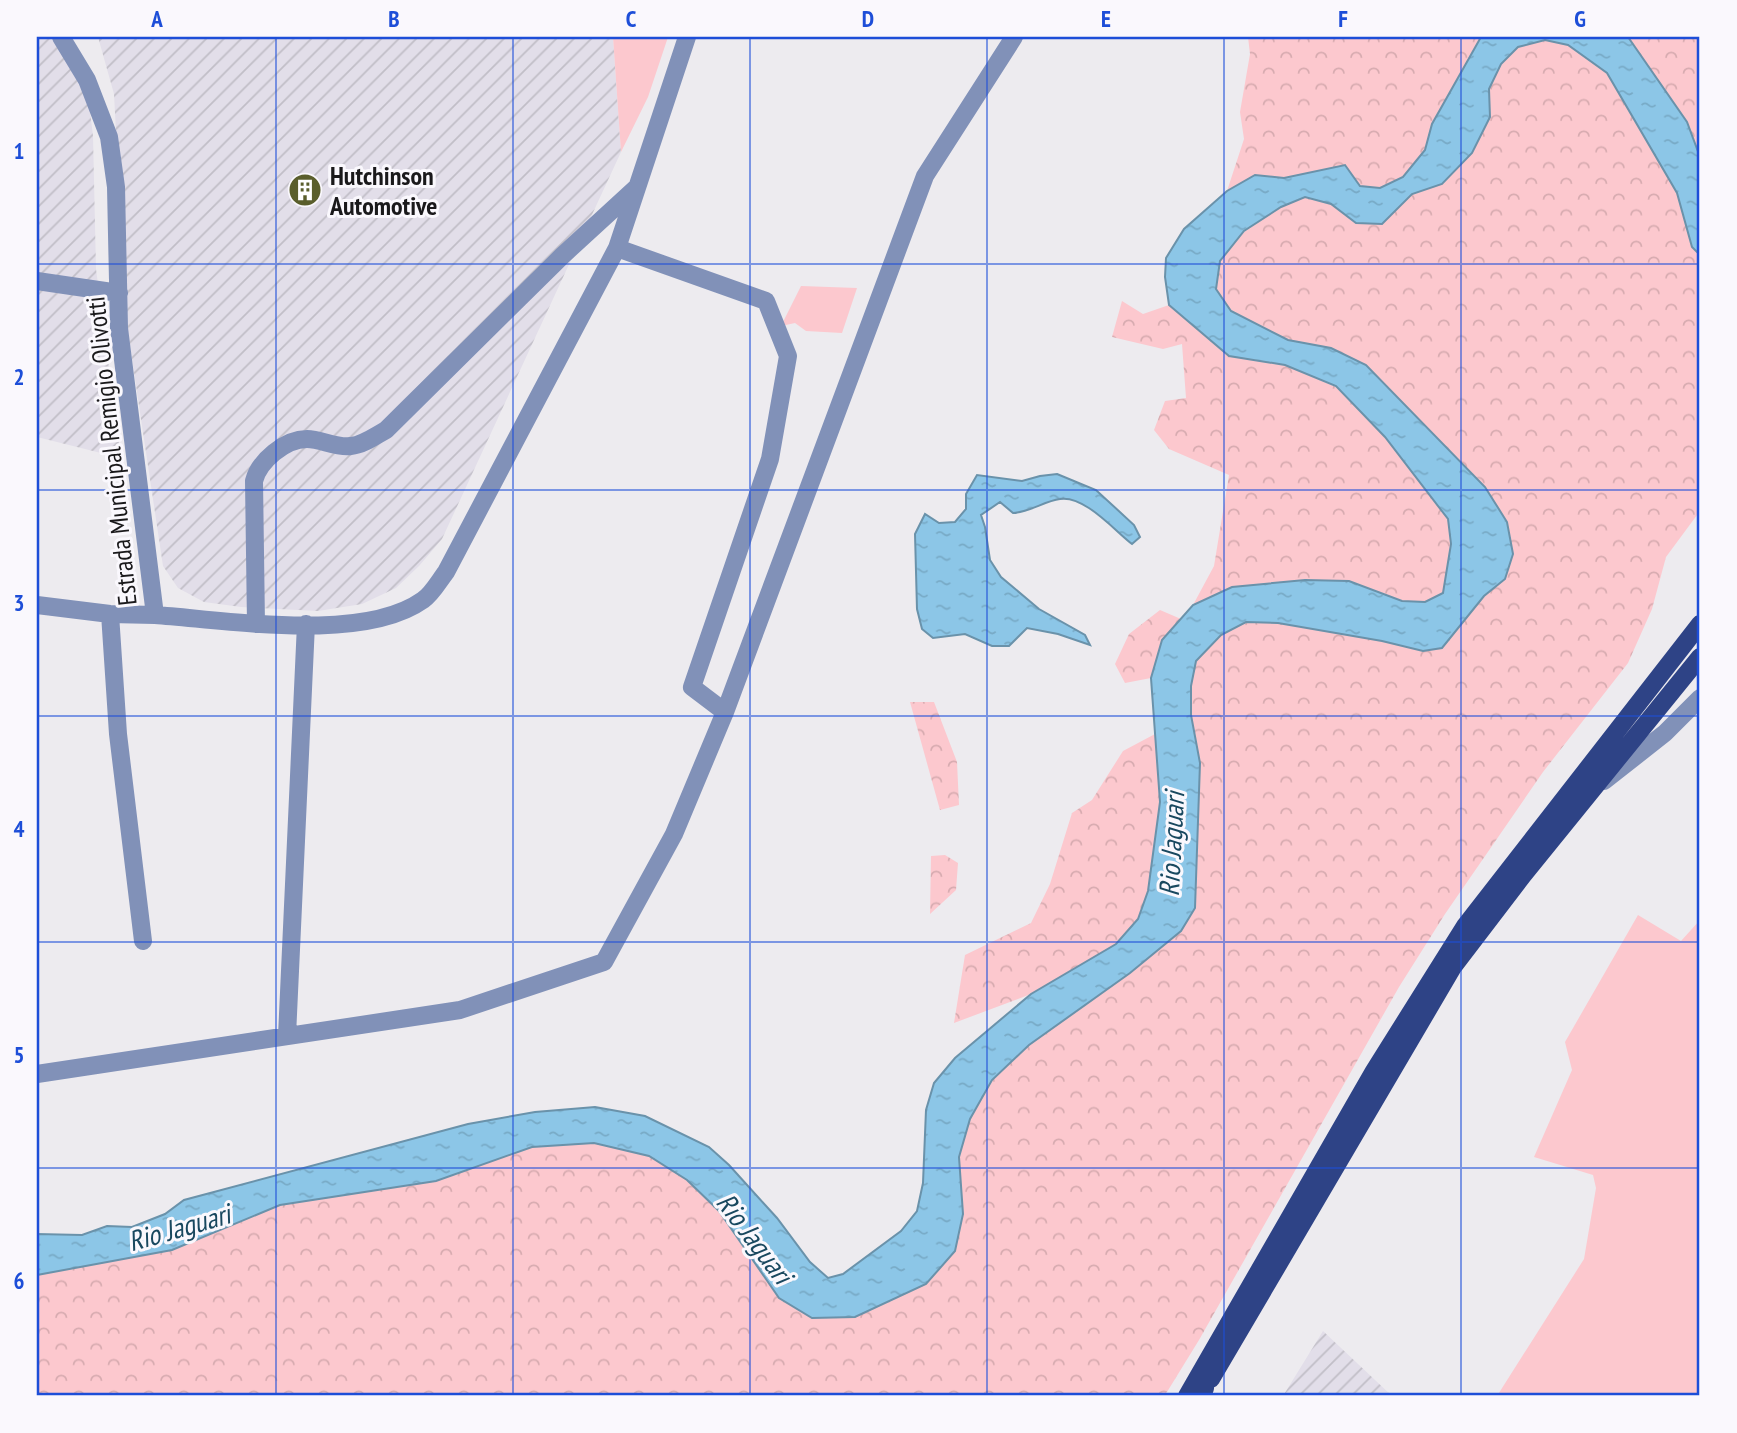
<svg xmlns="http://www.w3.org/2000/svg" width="1737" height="1433" font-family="'PT Sans Narrow',sans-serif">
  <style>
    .industrial { fill: url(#industrial-furrows) }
    .grass { fill: #fcc8ce }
    .forest { fill: url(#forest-crowns) }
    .water { fill: url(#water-ripples); stroke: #6a92aa; stroke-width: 2 }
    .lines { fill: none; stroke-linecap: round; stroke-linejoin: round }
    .minor { stroke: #8191b8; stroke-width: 18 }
    .major { stroke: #2e4386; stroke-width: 18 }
    .grid { fill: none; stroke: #1d4ed8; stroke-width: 2; stroke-opacity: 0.55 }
    .labels { text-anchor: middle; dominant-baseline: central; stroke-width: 6; stroke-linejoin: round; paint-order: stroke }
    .poi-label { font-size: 26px; font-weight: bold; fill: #1a191b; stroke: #faf8fd; text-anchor: start }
    .street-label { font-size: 26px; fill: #1a191b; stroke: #faf8fd }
    .water-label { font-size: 28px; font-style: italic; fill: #19485f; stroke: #faf8fd }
    .neatline { fill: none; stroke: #1d4ed8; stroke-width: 2.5 }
    .grid-label { font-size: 23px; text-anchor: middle; font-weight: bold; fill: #1d4ed8 }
  </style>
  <defs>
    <pattern id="industrial-furrows" width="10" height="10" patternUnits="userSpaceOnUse" patternTransform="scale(1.75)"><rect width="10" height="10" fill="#e2dee9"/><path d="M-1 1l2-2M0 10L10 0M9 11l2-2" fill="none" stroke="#c1bec7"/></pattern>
    <pattern id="forest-crowns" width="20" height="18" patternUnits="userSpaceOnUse" patternTransform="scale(1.75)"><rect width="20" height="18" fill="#fcc8ce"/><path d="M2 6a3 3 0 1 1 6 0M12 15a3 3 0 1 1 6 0" fill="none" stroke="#d7abb0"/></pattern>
    <pattern id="water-ripples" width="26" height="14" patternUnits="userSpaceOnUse" patternTransform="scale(1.75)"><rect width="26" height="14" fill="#8cc6e7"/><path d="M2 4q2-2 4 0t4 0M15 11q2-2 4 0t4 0" fill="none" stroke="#78aac6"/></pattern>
  </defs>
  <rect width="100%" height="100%" fill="#edebef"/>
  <path class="industrial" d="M37,37H53L88,95L93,136L96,269L121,458L37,437Z
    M98,37H613L621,152L442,539L419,566L396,588L362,604L318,611L241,607L204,602L178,588L163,566L126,319L114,94Z
    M1323,1331L1392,1396H1283Z"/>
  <path class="grass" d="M613,37H668L648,97L621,152Z
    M801,286L857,288L842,333L806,331L795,323L781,326Z
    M1638,915L1681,941L1700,920V1396H1497L1584,1259L1596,1188L1593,1175L1534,1157L1572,1070L1565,1042Z"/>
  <path class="forest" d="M1248,37H1481L1432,124L1425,150L1403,177L1380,188L1360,186L1345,165L1284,178L1255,175L1227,191L1244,139L1240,112L1250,54Z
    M1628,37H1700V157L1687,122Z
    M1545,39L1568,45L1607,73L1677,193L1692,247L1700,255V511L1666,557L1652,609L1628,663L1543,772L1445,914L1399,987L1199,1340L1167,1392L1162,1396H37V1275L172,1250L280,1205L436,1181L532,1147L594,1143L649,1156L687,1180L719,1211L779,1298L812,1318L963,1214L959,1157L970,1119L992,1080L1029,1045L1130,973L1197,833L1200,763L1191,715V686L1196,661L1221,635L1246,622L1278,623L1382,641L1423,651L1442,648L1484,596L1504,579L1485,487L1366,365L1331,348L1288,340L1231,311L1216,289L1220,261L1244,232L1281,207L1305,197L1331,204L1356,223L1382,224L1412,194L1444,183L1472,153L1490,117L1489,89L1501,64L1518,47Z
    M1122,301L1143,314L1169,305L1229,356L1285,365L1336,387L1385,437L1448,519L1451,543L1443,594L1425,602L1402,601L1349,581L1232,587L1193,605L1214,566L1229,475L1169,449L1154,430L1165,401L1186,398L1182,344L1163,349L1112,337Z
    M1160,610L1181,619L1162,640L1151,678L1125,683L1115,664L1129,634Z
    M910,702H934L957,762L959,805L940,810Z
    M1155,734L1160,802L1148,891L1138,919L1116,944L1031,994L954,1023L965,955L1031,923L1050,884L1072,813L1092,800L1123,751Z
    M945,855L958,863L956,890L930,914L931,856Z"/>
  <path class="water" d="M1481,37H1628L1687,122L1700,157V255L1692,247L1677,193L1607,73L1568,45L1545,40L1518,47L1501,64L1489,89L1490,117L1472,153L1442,184L1412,194L1382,224L1356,223L1331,204L1305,197L1281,207L1244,231L1220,261L1216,289L1231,311L1288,340L1331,348L1366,365L1485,487L1507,522L1513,554L1505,579L1484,596L1442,648L1423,651L1382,641L1278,623L1246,622L1221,635L1196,661L1191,686V715L1200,763L1195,908L1181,931L1130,973L1029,1045L992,1080L970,1119L959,1157L963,1214L955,1251L926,1284L855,1317L812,1318L779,1298L719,1211L687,1180L649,1156L594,1143L532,1147L436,1181L280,1205L172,1250L37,1275V1234L82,1235L107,1226L132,1227L165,1214L184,1200L468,1124L535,1112L595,1107L645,1116L709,1147L729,1165L777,1218L810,1262L828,1278L843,1274L901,1231L917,1211L923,1183L926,1110L934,1083L955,1058L1031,994L1116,944L1138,919L1148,891L1160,802L1151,678L1162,640L1193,605L1232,587L1305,580L1349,581L1402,601L1425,602L1443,593L1451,544L1448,519L1385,437L1336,386L1285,365L1229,356L1169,305L1165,277L1166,258L1184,229L1227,191L1255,175L1284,178L1345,165L1360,186L1380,188L1403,177L1425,150L1432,124Z
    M1057,474L1096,490L1134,525L1140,537L1132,544C1114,530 1084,495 1060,499C1044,501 1031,512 1013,513L1000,502L981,515L985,527L990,560L1001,577L1039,609L1085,635L1090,645L1058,634L1027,628L1009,646H992L965,634L933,638L922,629L917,609L915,534L925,514L939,523L955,522L966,509V494L977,475L1022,481L1040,476Z"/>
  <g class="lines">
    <path class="minor" d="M61,37L87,80L109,137L116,187L119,328L155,615C227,620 363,643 423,600C432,594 439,581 446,572L617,248L687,37
      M617,248L766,301L788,356L770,459L692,687L725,712
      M37,281L119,293
      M37,605L110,614L155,615
      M110,614L118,734L143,941
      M256,624L254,481C259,461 285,439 307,439C321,439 336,448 351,446C363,445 375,436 386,430L562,256L635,189
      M1604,781L1665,733L1700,698
      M287,1036L306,624
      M37,1074L460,1010L604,962L674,834L725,712L925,176L1014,37"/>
    <path class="major" d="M1211,1379L1453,967L1524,874L1700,657
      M1187,1396L1374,1071L1465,926L1700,624
      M1202,1396L1205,1388"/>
  </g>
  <path class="grid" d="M276,37V1396M513,37V1396M750,37V1396M987,37V1396M1224,37V1396M1461,37V1396M37,264H1700M37,490H1700M37,716H1700M37,942H1700M37,1168H1700"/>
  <defs>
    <symbol id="building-disc" viewBox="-11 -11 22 22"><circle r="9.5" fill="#5a5e2c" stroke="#faf8fd"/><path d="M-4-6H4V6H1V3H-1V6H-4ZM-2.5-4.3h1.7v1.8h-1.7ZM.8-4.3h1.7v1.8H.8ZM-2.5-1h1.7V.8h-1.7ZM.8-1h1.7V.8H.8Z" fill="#fff"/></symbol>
  </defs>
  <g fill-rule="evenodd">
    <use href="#building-disc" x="286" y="171" width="38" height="38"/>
  </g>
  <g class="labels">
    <g class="poi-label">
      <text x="330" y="175">Hutchinson<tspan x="330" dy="30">Automotive</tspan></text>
    </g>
    <g class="street-label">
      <text transform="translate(111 451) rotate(-96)">Estrada Municipal Remigio Olivotti</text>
    </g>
    <g class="water-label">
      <text transform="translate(1171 844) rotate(-87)">Rio Jaguari</text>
      <text transform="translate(179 1227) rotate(-16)">Rio Jaguari</text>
      <text transform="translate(755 1238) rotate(53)">Rio Jaguari</text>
    </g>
  </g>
  <rect width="1737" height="1433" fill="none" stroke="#faf8fd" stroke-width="77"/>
  <rect x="38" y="38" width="1660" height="1356" class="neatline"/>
  <g class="grid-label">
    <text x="157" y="27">A</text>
    <text x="394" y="27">B</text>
    <text x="631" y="27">C</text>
    <text x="868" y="27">D</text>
    <text x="1106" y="27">E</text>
    <text x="1343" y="27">F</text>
    <text x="1580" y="27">G</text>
    <text x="19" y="159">1</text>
    <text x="19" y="385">2</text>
    <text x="19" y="611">3</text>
    <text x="19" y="837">4</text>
    <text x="19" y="1063">5</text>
    <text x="19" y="1289">6</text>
  </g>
</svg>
